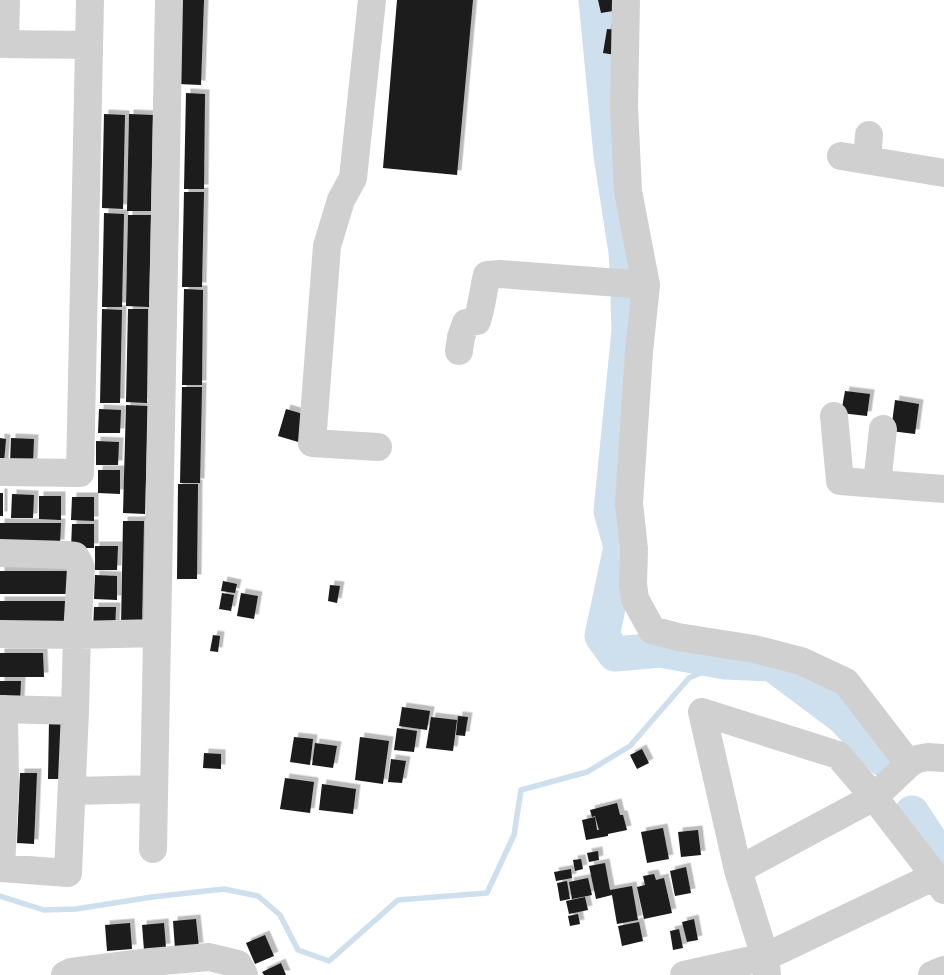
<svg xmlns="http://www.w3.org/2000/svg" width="944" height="975" font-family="'Golos Text',sans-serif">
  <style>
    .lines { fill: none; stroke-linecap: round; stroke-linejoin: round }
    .stream { stroke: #cedfee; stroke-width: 5.5 }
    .river { stroke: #cedfee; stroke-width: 35 }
    .building { fill: #1a1a1a; filter: url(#shadow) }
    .minor { stroke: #d0d0d0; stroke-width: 28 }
  </style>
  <defs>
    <filter id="shadow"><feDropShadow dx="4.5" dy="-4.5" stdDeviation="0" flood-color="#0004"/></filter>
  </defs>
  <rect width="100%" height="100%" fill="#fff"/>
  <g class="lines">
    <path class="stream" d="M0,896L44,910L76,909L152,897L224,889L258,896L280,915L298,950L329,961L398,900L487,893L514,835L521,790L587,772L630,746L689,678L725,662"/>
    <path class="river" d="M596,0L611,155L626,252L627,268
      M628,300L629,331L611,511L621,547L602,636L615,654L661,650L725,662L772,664L843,717L883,759
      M912,813L944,862"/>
  </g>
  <path class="building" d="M180,0H204L201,85L178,84Z
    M397,0H473L457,175L383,168Z
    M598,0H617L619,10L601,13Z
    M607,29L619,30L616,55L603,53Z
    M186,93L205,94L204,189H184Z
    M104,114L125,115L123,209L102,208Z
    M129,114L153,115L151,211H127Z
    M184,192H204L202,287H182Z
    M104,213L124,214L122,307H102Z
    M128,215H151L149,307L126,306Z
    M184,289L203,290L202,385H182Z
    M102,309L122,310L120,403H100Z
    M128,309H148L147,403L126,402Z
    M182,387H202L200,483H180Z
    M845,391L870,394L867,416L841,413Z
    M895,400L919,404L915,434L891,431Z
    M126,405L148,406L145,514L123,513Z
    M99,409L121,410L120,433H98Z
    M286,409L313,417L305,444L278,436Z
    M0,438L6,439L4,463H0Z
    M11,438L34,439L33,464L10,463Z
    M96,441L119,442L118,465H96Z
    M98,470H120V494L98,493Z
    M178,484H198L197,579H177Z
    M0,493H3V516H0Z
    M12,494L34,495L33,518H11Z
    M39,496H61V520L39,519Z
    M72,497H94V521L71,520Z
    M123,521H144L142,626H121Z
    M0,523H61L60,544L0,543Z
    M72,524H94V548H71Z
    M95,546H118L117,570H95Z
    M0,571H67V594H0Z
    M95,575L117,576V600L94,599Z
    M223,581L237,584L235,593L221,591Z
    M330,585L340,586L337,603L328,601Z
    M222,593L234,595L231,611L219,609Z
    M241,593L258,596L254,619L237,616Z
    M0,601H66V624H0Z
    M94,607H116L115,631L93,630Z
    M213,635L220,636L218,652L210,651Z
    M0,653H43L44,677H0Z
    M0,681H21L20,702H0Z
    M402,707L430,711L427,730L399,726Z
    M458,716L468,717L465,736L456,735Z
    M431,717L457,720L453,751L426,748Z
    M49,721L66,722L65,779H48Z
    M397,728L417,731L414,752L394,750Z
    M294,737L313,739L310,765L290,762Z
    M360,737L389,741L383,784L355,780Z
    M315,743L337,746L333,768L312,765Z
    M642,749L649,763L637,769L630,755Z
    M204,753L221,754V769L203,768Z
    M391,759L406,761L402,783L388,782Z
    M20,773H37L34,844L17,843Z
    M285,778L314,782L310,813L280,809Z
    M322,784L356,789L353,814L319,810Z
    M617,803L620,815H623L627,830L608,834V836L586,840L582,820L595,817L597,830H599L595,816L592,817L590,810Z
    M663,828L669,859L647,863L641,832Z
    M698,830L701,855L681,857L678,832Z
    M598,851L599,860L589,862L587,853Z
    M581,859L583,869L575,871L573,860Z
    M605,863L610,890L632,886L638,920L617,924L612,895L596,899L589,866Z
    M686,867L691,893L675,896L670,871Z
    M571,869L572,878L556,881L554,872Z
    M654,874L656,880L664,878L672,913L644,919L637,887L645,885L643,876Z
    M588,878L592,895L572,899L569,882Z
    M567,881L570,899L560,901L557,883Z
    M585,897L588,910L569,914L566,901Z
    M578,914L580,924L570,926L568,916Z
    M196,919L199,947L175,949L173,921Z
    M694,919L698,940L687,942L682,922Z
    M639,922L643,941L622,946L618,926Z
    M130,923L132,949L107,951L105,925Z
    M164,923L166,948L144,950L142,925Z
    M679,929L683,948L673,950L670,931Z
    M265,935L274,956L255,964L246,943Z
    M281,963L286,975H264L262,972Z"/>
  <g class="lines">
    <path class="minor" d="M372,0L353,178L341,200L327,246L312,443L378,447
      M626,0L624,107L628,191L646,285L639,352L629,503L634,549L633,584L635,599L652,630L678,637L754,649L801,661L846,682L909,764
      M0,44L89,45
      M5,44L6,0
      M841,156L944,173
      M867,160L869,135
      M459,351L461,337L466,323L477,321C482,306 483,291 487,275L500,274L646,285
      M834,416L840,481L944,489
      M0,472L80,473L90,0
      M877,484L883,429
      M0,553L67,555L75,556L79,563L81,568L77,635L75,711L68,873L1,868L5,785L4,709
      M0,634L77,635L157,633
      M0,709L75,711
      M702,712L738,870L765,957L935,876
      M702,712L838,755L874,797L935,876L944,890
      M72,791L154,789
      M153,849L169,0
      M738,870L874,797L909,764L917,759L928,757L944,758
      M65,975L71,972L150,962L209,957L238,964L244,975
      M684,975L765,957L767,975
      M932,975L944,970"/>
  </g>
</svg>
